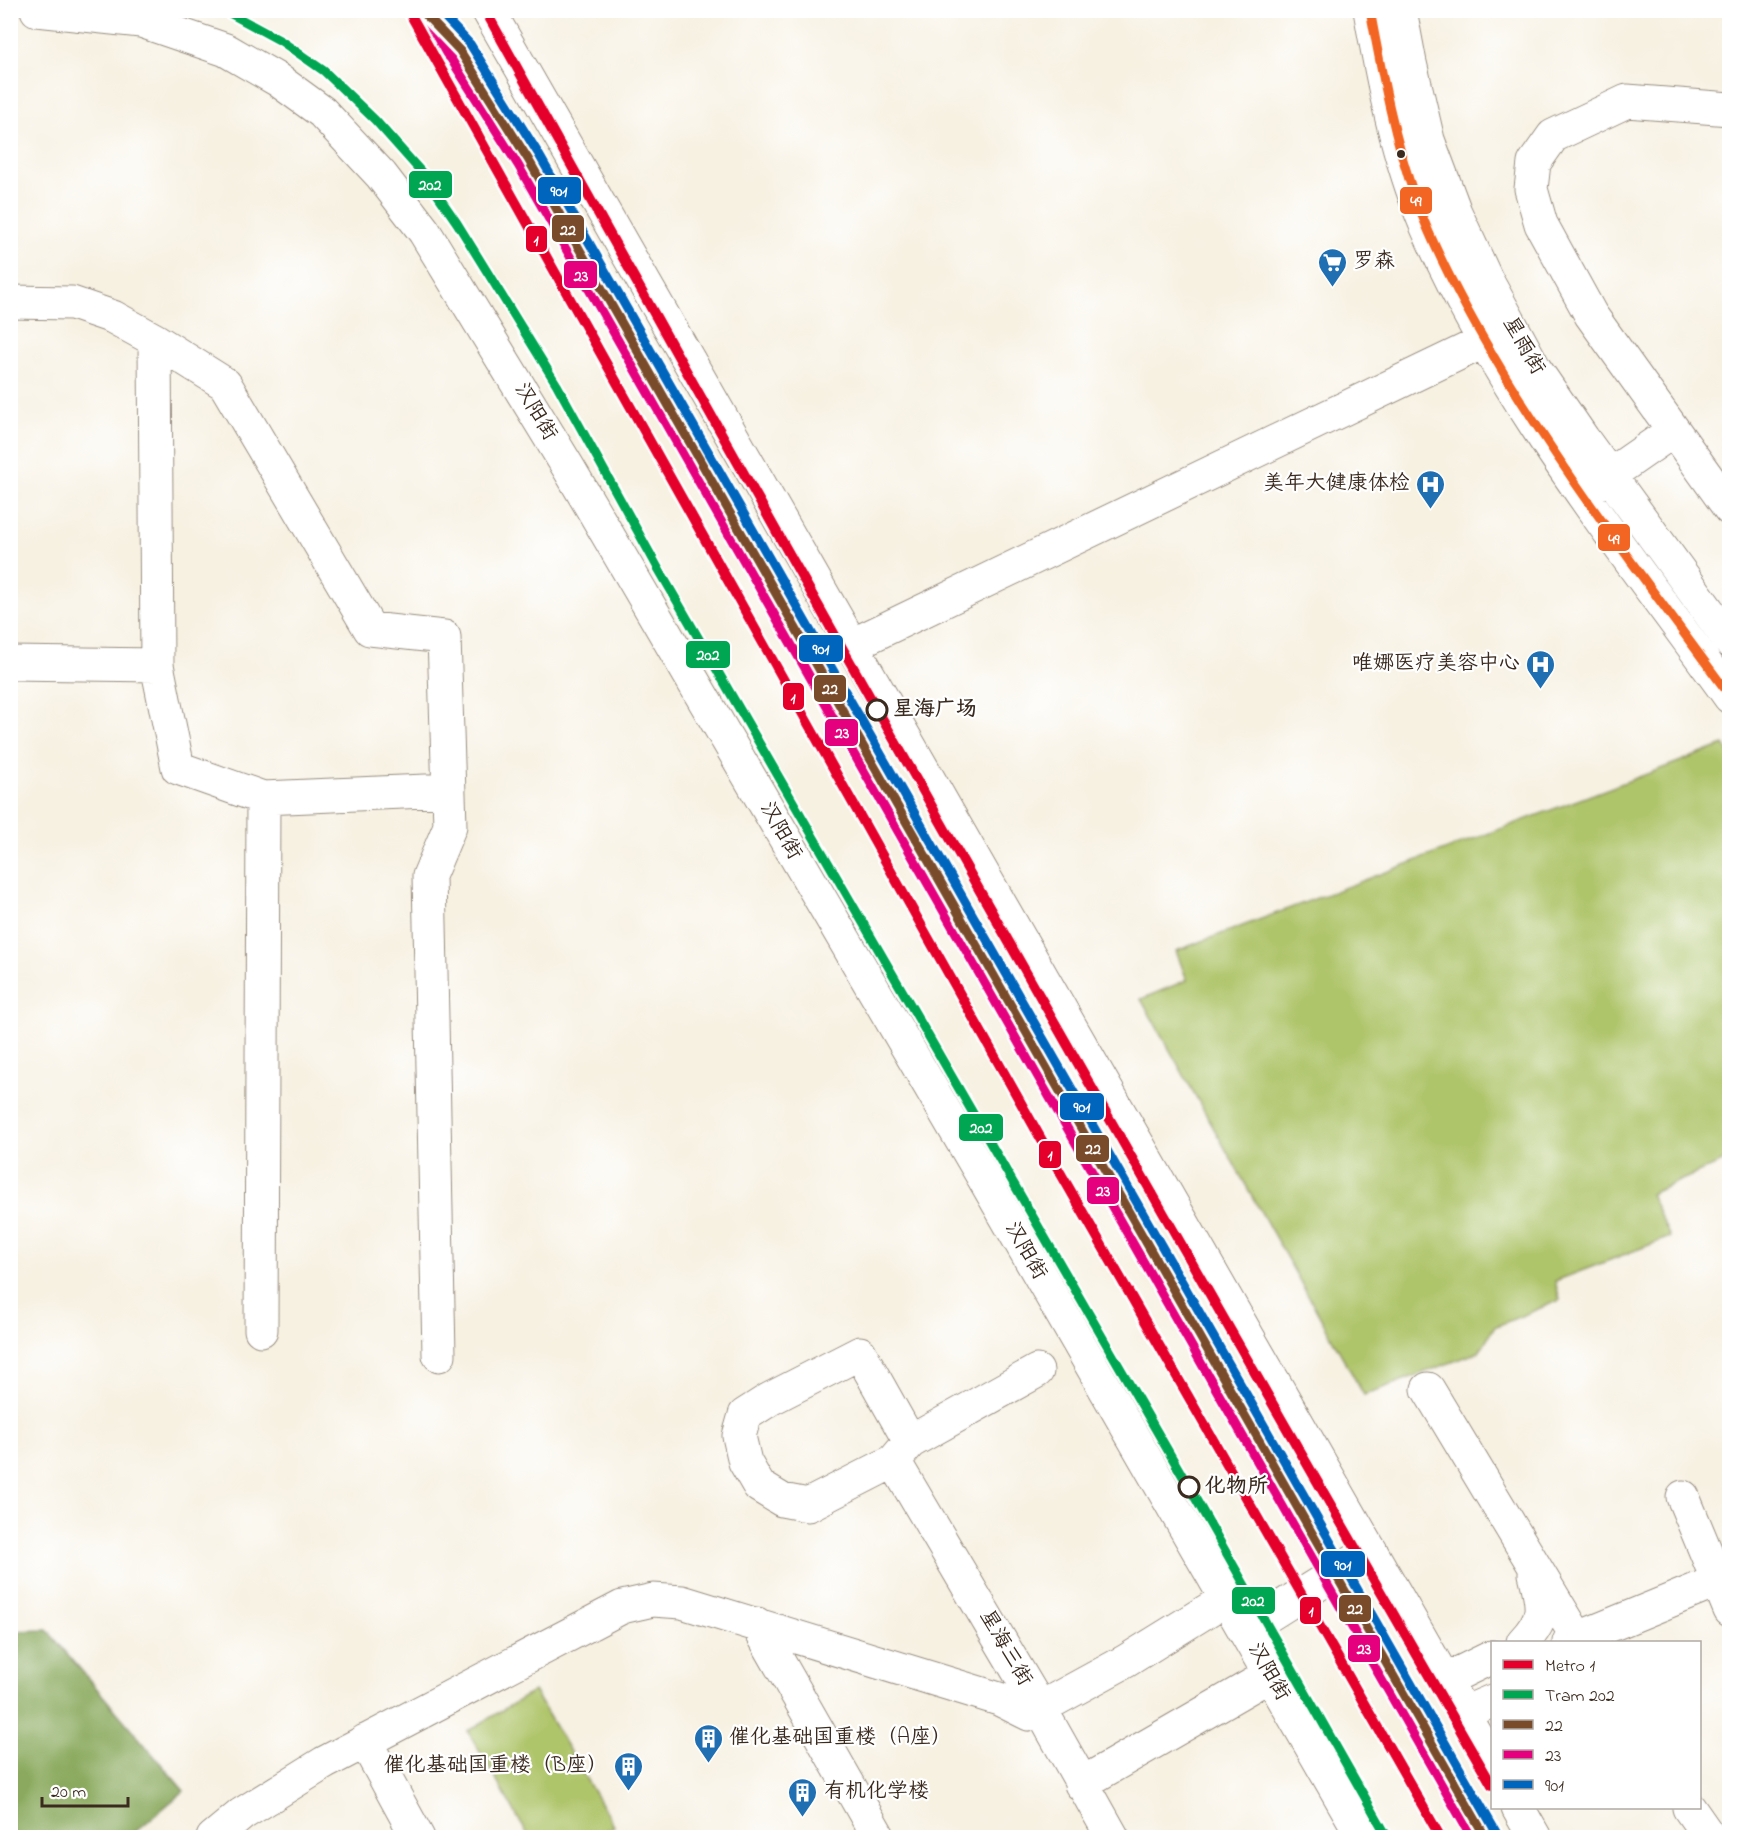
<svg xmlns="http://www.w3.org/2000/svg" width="1740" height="1848" font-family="'Indie Flower','LXGW WenKai TC',sans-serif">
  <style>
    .green { fill: #afc56a; stroke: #757844; stroke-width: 1.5 }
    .forest { fill: #8baa5e; stroke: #636a3e; stroke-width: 1.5 }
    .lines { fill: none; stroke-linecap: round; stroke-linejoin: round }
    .minor-casing { stroke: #998e80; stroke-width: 35 }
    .highway-casing { stroke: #998e80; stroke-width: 35 }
    .minor { stroke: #fff; stroke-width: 33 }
    .highway { stroke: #fff; stroke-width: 33 }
    .bus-1-casing { stroke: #fff; stroke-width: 14 }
    .bus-2-casing { stroke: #fff; stroke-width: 14 }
    .bus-3-casing { stroke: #fff; stroke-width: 14 }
    .bus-4-casing { stroke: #fff; stroke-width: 14 }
    .bus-1 { stroke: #7a4b2a; stroke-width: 9 }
    .bus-2 { stroke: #e5007d; stroke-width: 9 }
    .bus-3 { stroke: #0065bd; stroke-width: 9 }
    .bus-4 { stroke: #f26522; stroke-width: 9 }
    .tram-1-casing { stroke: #fff; stroke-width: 14 }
    .tram-1 { stroke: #00a651; stroke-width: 9 }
    .metro-1-casing { stroke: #fff; stroke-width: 15 }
    .metro-1 { stroke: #e4002b; stroke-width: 10 }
    .bus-dot { fill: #3b2a1e; stroke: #fff; stroke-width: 2 }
    .stop-dot { fill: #fff; stroke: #3b2a1e; stroke-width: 3 }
    .labels { text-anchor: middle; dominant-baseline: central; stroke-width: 4.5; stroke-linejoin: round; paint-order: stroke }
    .poi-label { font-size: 21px; fill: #3b2a1e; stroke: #fff; text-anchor: start }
    .street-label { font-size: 21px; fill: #3b2a1e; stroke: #fff }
    .stop-label { font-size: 21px; font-weight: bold; fill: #3b2a1e; stroke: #fff; text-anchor: start }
    .line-badge { stroke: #fff; stroke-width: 2 }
    .badge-label { font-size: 16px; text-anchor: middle; font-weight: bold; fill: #fff }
  </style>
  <rect width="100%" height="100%" fill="#fff"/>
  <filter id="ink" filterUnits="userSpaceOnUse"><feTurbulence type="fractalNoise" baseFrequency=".0167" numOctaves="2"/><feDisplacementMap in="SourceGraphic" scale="12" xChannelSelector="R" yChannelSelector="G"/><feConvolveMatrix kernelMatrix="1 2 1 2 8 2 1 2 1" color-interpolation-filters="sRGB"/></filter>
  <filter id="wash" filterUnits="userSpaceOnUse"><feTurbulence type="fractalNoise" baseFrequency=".008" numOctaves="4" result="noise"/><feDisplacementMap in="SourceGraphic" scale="24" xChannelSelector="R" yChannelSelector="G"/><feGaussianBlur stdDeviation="1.35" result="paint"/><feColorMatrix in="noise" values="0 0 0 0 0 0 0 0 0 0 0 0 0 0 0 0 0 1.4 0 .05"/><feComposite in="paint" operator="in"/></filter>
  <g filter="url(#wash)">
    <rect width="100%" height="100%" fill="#f7f1e2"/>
    <path class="green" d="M1724,745L1730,753L1729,1159L1650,1194L1670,1237L1555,1281L1560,1300L1494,1327L1479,1352L1364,1395L1141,999L1187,980L1176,951Z
      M534,1691L614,1826L596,1837H529L468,1731Z"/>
    <path class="forest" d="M47,1630L184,1791L129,1837H11V1631Z"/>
  </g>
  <g filter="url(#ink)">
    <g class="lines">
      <defs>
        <path id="minor" d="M37,10L141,21L226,50L278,80L322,112L381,175L424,231L568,467L979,1170L1364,1838
          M1370,10C1383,83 1397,156 1426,225C1500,397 1621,546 1730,697
          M1400,10L1410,63L1428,140L1455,212L1486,279L1535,369L1583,439L1730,641
          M1730,109L1627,101L1553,136L1534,163L1531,189L1541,224L1591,315L1730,509
          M10,302L72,303L113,317L155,340L157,665L10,663
          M155,340L225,384L370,629L444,637L450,826L429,876L439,1355
          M1591,488L1673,431
          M852,645L1512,328
          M157,665L178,768L263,798L261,1330
          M263,798L449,790
          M860,1353L910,1442L894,1461L808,1505L782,1500L759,1486L745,1462L739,1436L745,1415L770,1399Z
          M1428,1389L1580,1642
          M910,1442L1037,1371
          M894,1461L1040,1708L1113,1838
          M1683,1497L1730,1610
          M757,1624L879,1838
          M1245,1630L1371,1551
          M1523,1642C1547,1617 1543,1605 1535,1574
          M1569,1642L1718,1581
          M1445,1680L1492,1657
          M1464,1713L1492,1701
          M365,1741L418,1838
          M1081,1784L1270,1675
          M1689,1808L1710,1838
          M213,1838L242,1814L324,1763L622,1607L653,1600L682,1602L999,1699L1029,1714L1126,1661L1226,1599"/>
        <path id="highway" d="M421,10L460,51L495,104L528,159L1486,1838
          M488,10L1492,1763
          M1518,1808L1535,1838"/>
      </defs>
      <use href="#minor" class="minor-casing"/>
      <use href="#highway" class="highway-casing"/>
      <use href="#minor" class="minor"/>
      <use href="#highway" class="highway"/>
      <defs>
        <path id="bus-1" d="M421,10L460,51L528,159L1486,1838"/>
        <path id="bus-2" d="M412,18L451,59L518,165L1472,1838"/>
        <path id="bus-3" d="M438,10L470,44L538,153L1496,1832"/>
        <path id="bus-4" d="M1370,10C1382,74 1394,139 1416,200C1439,262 1472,321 1506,377C1574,488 1653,591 1730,696"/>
      </defs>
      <use href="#bus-1" class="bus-1-casing"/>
      <use href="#bus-2" class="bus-2-casing"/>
      <use href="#bus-3" class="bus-3-casing"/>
      <use href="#bus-4" class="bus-4-casing"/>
      <use href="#bus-1" class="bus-1"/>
      <use href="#bus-2" class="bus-2"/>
      <use href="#bus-3" class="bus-3"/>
      <use href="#bus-4" class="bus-4"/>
      <defs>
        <path id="tram-1" d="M224,10L281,41L324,71L375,120L424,175L457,223L557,385L658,568L1189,1487L1388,1838"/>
      </defs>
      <use href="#tram-1" class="tram-1-casing"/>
      <use href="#tram-1" class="tram-1"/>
      <defs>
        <path id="metro-1" d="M408,10L1049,1153L1441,1838
          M485,10C815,605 1152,1196 1492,1785"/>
      </defs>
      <use href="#metro-1" class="metro-1-casing"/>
      <use href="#metro-1" class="metro-1"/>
    </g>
  </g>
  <defs>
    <symbol id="supermarket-pin" viewBox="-11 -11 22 30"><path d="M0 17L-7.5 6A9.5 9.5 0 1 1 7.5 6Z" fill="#1f6fb2" stroke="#fff"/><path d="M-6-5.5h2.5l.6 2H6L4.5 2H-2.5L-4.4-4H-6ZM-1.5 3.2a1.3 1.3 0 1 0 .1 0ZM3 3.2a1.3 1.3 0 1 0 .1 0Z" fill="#fff"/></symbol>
    <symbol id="hospital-pin" viewBox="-11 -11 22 30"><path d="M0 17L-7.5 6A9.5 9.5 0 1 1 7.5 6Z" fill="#1f6fb2" stroke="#fff"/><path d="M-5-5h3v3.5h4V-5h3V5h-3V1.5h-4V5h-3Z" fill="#fff"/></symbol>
    <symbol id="building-pin" viewBox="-11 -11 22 30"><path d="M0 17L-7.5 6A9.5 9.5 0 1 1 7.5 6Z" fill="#1f6fb2" stroke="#fff"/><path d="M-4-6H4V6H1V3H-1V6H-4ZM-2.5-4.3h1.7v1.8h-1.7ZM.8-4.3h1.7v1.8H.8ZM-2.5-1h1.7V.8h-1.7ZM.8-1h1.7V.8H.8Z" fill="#fff"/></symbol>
  </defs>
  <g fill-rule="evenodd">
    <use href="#supermarket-pin" x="1316" y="246" width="33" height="45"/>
    <use href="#hospital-pin" x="1414" y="468" width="33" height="45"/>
    <use href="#hospital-pin" x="1524" y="648" width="33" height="45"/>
    <use href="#building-pin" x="692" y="1722" width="33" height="45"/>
    <use href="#building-pin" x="612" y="1750" width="33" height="45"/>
    <use href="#building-pin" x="786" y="1776" width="33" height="45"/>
  </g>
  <circle class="bus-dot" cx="1401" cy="154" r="5"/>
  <g class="stop-dot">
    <circle cx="877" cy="710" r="10"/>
    <circle cx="1189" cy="1487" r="10"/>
  </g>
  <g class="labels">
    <g class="poi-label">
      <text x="1353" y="262">罗森</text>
      <text x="1410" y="484" text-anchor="end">美年大健康体检</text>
      <text x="1520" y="664" text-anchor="end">唯娜医疗美容中心</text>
      <text x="729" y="1738">催化基础国重楼（A座）</text>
      <text x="608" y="1766" text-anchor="end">催化基础国重楼（B座）</text>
      <text x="824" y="1792">有机化学楼</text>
    </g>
    <g class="street-label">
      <text transform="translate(1523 346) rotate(60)">星雨街</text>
      <text transform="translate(535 412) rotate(59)">汉阳街</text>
      <text transform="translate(780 831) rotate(60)">汉阳街</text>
      <text transform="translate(1025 1251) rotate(60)">汉阳街</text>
      <text transform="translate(1005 1648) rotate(60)">星海三街</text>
      <text transform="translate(1268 1672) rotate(60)">汉阳街</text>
    </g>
    <g class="stop-label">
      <text x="893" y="710">星海广场</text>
      <text x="1205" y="1487">化物所</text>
    </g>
  </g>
  <g class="line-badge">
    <rect x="408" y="170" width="45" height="29" rx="6" fill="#00a651"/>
    <rect x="537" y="176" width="45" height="29" rx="6" fill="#0065bd"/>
    <rect x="1399" y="186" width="34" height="29" rx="6" fill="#f26522"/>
    <rect x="551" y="214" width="34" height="29" rx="6" fill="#7a4b2a"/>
    <rect x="525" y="225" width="23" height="28" rx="6" fill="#e4002b"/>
    <rect x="563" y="260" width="35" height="29" rx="6" fill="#e5007d"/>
    <rect x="1597" y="523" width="34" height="29" rx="6" fill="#f26522"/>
    <rect x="798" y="634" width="46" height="29" rx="6" fill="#0065bd"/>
    <rect x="685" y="640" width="46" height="29" rx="6" fill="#00a651"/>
    <rect x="813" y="674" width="34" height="29" rx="6" fill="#7a4b2a"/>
    <rect x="782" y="682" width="23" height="29" rx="6" fill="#e4002b"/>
    <rect x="824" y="718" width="35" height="29" rx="6" fill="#e5007d"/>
    <rect x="1059" y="1092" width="46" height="29" rx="6" fill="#0065bd"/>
    <rect x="958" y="1113" width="46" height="29" rx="6" fill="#00a651"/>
    <rect x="1075" y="1134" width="35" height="29" rx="6" fill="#7a4b2a"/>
    <rect x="1038" y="1140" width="24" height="29" rx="6" fill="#e4002b"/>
    <rect x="1086" y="1176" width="34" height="29" rx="6" fill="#e5007d"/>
    <rect x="1320" y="1550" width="46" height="28" rx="6" fill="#0065bd"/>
    <rect x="1231" y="1586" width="45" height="29" rx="6" fill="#00a651"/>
    <rect x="1338" y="1594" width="34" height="29" rx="6" fill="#7a4b2a"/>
    <rect x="1299" y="1596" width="23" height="29" rx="6" fill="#e4002b"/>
    <rect x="1347" y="1634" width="34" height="29" rx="6" fill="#e5007d"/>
  </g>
  <g class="badge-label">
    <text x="430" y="190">202</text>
    <text x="559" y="196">901</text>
    <text x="1416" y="206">49</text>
    <text x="568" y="235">22</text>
    <text x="536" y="245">1</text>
    <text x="581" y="281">23</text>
    <text x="1614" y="544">49</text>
    <text x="821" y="654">901</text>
    <text x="708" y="660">202</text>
    <text x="830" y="694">22</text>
    <text x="793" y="703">1</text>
    <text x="842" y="738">23</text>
    <text x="1082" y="1112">901</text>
    <text x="981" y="1133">202</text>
    <text x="1093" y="1154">22</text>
    <text x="1050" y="1160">1</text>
    <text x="1103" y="1196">23</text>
    <text x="1343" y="1570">901</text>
    <text x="1253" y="1606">202</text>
    <text x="1355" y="1614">22</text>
    <text x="1311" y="1616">1</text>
    <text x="1364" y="1654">23</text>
  </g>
  <rect width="1740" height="1848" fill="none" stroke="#fff" stroke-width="36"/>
  <rect x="1491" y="1641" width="210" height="168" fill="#ffffff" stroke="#b1aaa5" stroke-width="1.5"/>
  <rect x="1503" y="1660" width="30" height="9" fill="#e4002b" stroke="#b1aaa5" stroke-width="1.5"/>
  <text x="1545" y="1671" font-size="18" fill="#3b2a1e">Metro 1</text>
  <rect x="1503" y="1690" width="30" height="9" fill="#00a651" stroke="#b1aaa5" stroke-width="1.5"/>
  <text x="1545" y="1701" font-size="18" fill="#3b2a1e">Tram 202</text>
  <rect x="1503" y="1720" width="30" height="9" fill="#7a4b2a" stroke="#b1aaa5" stroke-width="1.5"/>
  <text x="1545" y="1731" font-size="18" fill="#3b2a1e">22</text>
  <rect x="1503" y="1750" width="30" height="9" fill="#e5007d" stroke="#b1aaa5" stroke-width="1.5"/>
  <text x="1545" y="1761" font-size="18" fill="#3b2a1e">23</text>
  <rect x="1503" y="1780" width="30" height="9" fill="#0065bd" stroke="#b1aaa5" stroke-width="1.5"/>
  <text x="1545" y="1791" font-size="18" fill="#3b2a1e">901</text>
  <path d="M42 1797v9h86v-9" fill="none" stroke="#3b2a1e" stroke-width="3"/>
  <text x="51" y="1797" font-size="18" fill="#3b2a1e" stroke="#ffffff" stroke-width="4.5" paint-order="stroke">20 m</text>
</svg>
